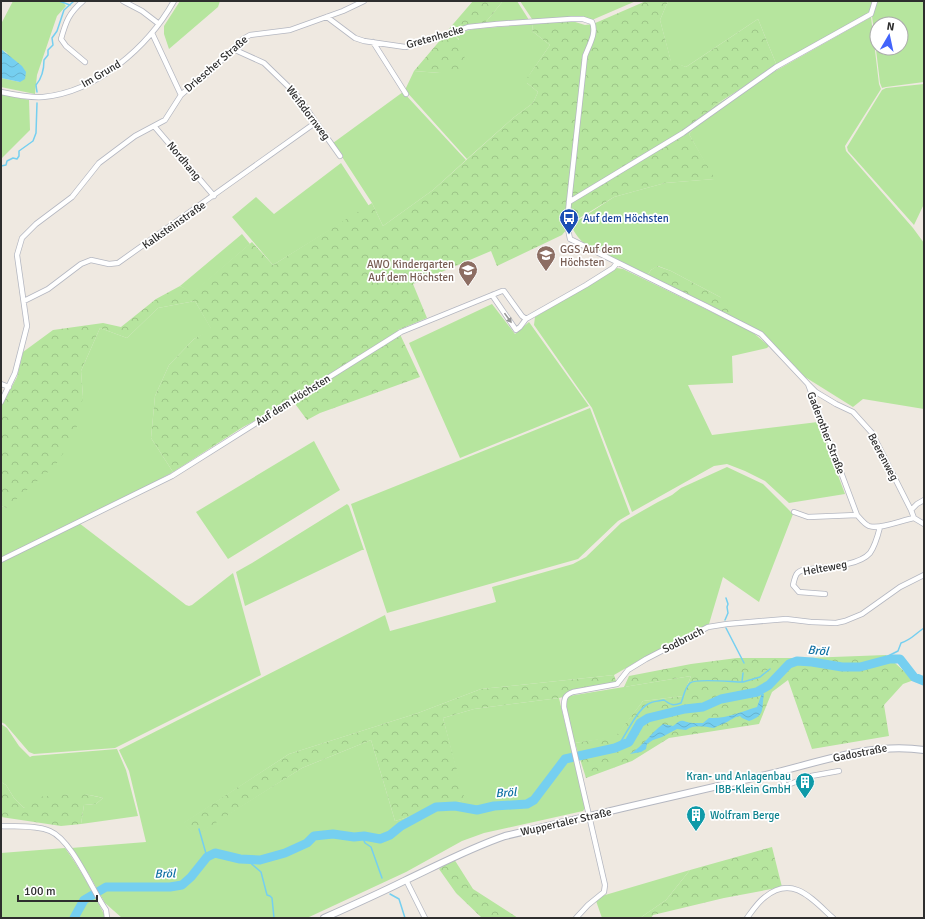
<svg xmlns="http://www.w3.org/2000/svg" width="925" height="919" font-family="Signika,sans-serif">
  <style>
    .grass { fill: #b6e59e; fill-rule: evenodd }
    .forest { fill: url(#forest-crowns) }
    .water { fill: url(#water-waves) }
    .lines { fill: none; stroke-linecap: round; stroke-linejoin: round }
    .stream { stroke: #75cff0; stroke-width: 1.5 }
    .river { stroke: #75cff0; stroke-width: 9 }
    .street-casing { stroke: #b4b7c1; stroke-width: 6 }
    .secondary-casing { stroke: #b4b7c1; stroke-width: 8 }
    .street { stroke: #fff; stroke-width: 4.5 }
    .secondary { stroke: #fff; stroke-width: 6 }
    .oneway { fill: #969696 }
    .labels { text-anchor: middle; dominant-baseline: central; stroke-width: 3.5; stroke-linejoin: round; paint-order: stroke }
    .street-label { font-size: 11px; fill: #2e2e2e; stroke: #fff }
    .transit-label { font-size: 11px; fill: #164399; stroke: #fff; text-anchor: start }
    .education-label { font-size: 11px; fill: #785e54; stroke: #fff; text-anchor: start }
    .culture-label { font-size: 11px; fill: #0d838f; stroke: #fff; text-anchor: end }
    .water-label { font-size: 12px; font-style: italic; fill: #0d6fa3; stroke: #fff }
  </style>
  <defs>
    <pattern id="forest-crowns" width="20" height="18" patternUnits="userSpaceOnUse"><rect width="20" height="18" fill="#b6e59e"/><path d="M2 6a3 3 0 1 1 6 0M12 15a3 3 0 1 1 6 0" fill="none" stroke="#9dc588"/></pattern>
    <pattern id="water-waves" width="16" height="10" patternUnits="userSpaceOnUse"><rect width="16" height="10" fill="#75cff0"/><path d="M0 5q4-4 8 0t8 0" fill="none" stroke="#66b2ce"/></pattern>
  </defs>
  <rect width="100%" height="100%" fill="#efe9e1"/>
  <path class="grass" d="M13,1H62L66,6L57,16L37,75L35,94L1,87V78L20,82L7,53L1,49V24Z
    M180,1H220L218,7L169,49L164,34V26Z
    M503,1H517L529,20L485,23Z
    M520,1H636L592,20H535L532,19Z
    M668,1H873L869,12L865,16L777,66L758,19L686,67L671,62L660,20Z
    M876,1H924V82L886,87L882,88L880,83L872,16ZM877,24H901V48H877Z
    M871,17L879,84L881,89L845,146L846,151L913,228L924,243V409L863,399L853,407L805,377L772,343L730,316L720,297L671,271L658,266L651,270L647,276L588,246C580,241 575,234 571,225L614,197L665,183L714,179L689,134L715,105Z
    M533,24L532,31L550,45L530,74L527,83L538,92L533,103L513,118L467,159L405,90L414,71L440,73L459,39L453,34L474,29Z
    M924,84V204L914,225L848,151L847,147L882,90L886,88Z
    M403,92L466,160L433,190L383,226L372,203L333,143Z
    M1,94L29,100L30,130L1,159Z
    M341,163L369,206L273,265L232,217L256,197L274,214Z
    M242,234L250,244L193,293L180,286Z
    M617,268L623,269L751,331L769,346L767,348L732,356L733,383L688,385L712,435L818,422L845,494L789,503L765,481L745,471L727,464L714,466L632,512L592,408L534,325L535,317Z
    M195,301L212,330L194,339L169,365L155,396L151,438L173,472L136,492L1,559V506L6,508L83,397L81,371L100,328L127,338L158,308Z
    M492,304L515,334L529,322L589,406L460,458L409,343Z
    M590,408L630,514L618,521L578,559L387,613L351,504Z
    M314,441L340,490L228,559L196,512Z
    M727,467L763,484L793,514L759,602L723,577L709,624L638,661L614,675L481,689L418,713L289,754L184,823L195,835L302,768L371,740L395,821L464,800L443,718L474,709L559,698L585,808L583,811L484,833L462,841L406,872L307,918H122L105,903L88,873L71,848L146,842L129,771L119,750L385,615L390,631L496,602L492,587L573,564L586,557L621,523L658,502L672,495L681,488Z
    M347,504L349,506L364,550H362L245,606L236,572L252,563Z
    M79,523L186,605L189,606L192,605L233,573L261,675L115,748L34,754L29,752L5,724L1,722V562Z
    M691,676L683,696L643,701L616,737L575,743L565,706V700L569,696Z
    M1,724L7,728L19,746L30,757L32,756L117,749L126,770L138,816L81,824L84,805L96,804L103,798C70,789 54,797 24,808L14,798L6,785L1,782Z
    M65,848C81,870 94,894 106,918H1V853Z
    M690,870L666,900L640,918H602L595,898Z"/>
  <path class="forest" d="M473,1H503L485,23L467,25L448,30Z
    M646,1H668L660,20L671,61L686,67L758,19L777,66L715,105L689,134L715,179L665,183L614,197L573,222L562,235L497,266L491,251L413,284L427,318L398,330L420,377L320,413L307,420L293,401L243,427L173,472L151,438L155,396L169,365L194,339L211,329L195,301L158,308L127,338L100,328L81,371L83,397L75,435L55,466L6,508L1,506V407L17,377L23,352L53,330L103,323L121,327L156,299L180,286L193,292L252,242L273,265L372,203L383,226L433,190L513,118L533,103L538,92L527,83V78L550,45L532,31L533,24L572,21L585,25L593,24Z
    M453,34C465,44 469,58 459,70L440,73L414,71L442,38Z
    M657,266L671,271L720,297L731,307L730,316L647,276L651,270Z
    M886,655L914,680L903,684L884,705L889,736L812,749L788,680L772,692L759,724L669,738L632,761L586,778L575,743L616,736L643,701L683,696L691,676L624,687L629,676L691,664L737,658H806Z
    M614,675L617,684L559,698L474,709L443,718L465,800L395,821L371,740L302,768L195,836L183,823L289,754L418,713L481,689Z
    M1,782L6,785L14,798L24,808L36,797L80,793L103,798L96,804L84,805L81,824L61,826L1,817Z
    M772,847L782,887L724,898L653,915L651,918H640L666,900L690,870Z
    M454,859L473,889L518,918H482L456,893L439,869Z"/>
  <path class="water" d="M1,49L22,66L26,72L25,79L20,82L1,78Z
    M762,693L764,694C761,710 766,715 749,721L742,718L740,716C734,717 731,720 727,722C722,725 718,725 714,728C704,727 695,724 686,730L677,729L662,737L653,740L647,744L646,749L641,752L630,754C643,746 651,733 663,724L673,726C684,717 681,722 693,723C696,723 700,723 703,723L709,718C727,719 740,712 757,707Z"/>
  <g class="lines">
    <path class="stream" d="M59,1L70,5
      M37,92L36,85C42,78 44,70 44,60L48,55V50L53,45L52,38L57,31L64,10L74,1
      M1,166L6,165L7,161L13,158L17,159L19,156V151L33,141L36,133L37,103
      M725,620L728,613L727,607L728,604L726,598
      M726,628L744,663
      M888,659L890,655L898,651L901,643C911,640 915,634 924,628
      M743,682L760,677L770,669
      M617,748C625,736 637,710 648,704C652,701 659,701 664,700C671,705 673,706 681,703C684,696 684,689 690,683C695,678 733,682 742,682L743,673
      M199,829L207,857
      M362,836L365,843L371,847L382,878
      M246,859L261,872L267,895L270,896L272,898L274,918
      M390,894L399,899L405,918"/>
    <path class="river" d="M74,918L84,900L106,887H170L182,885L191,877L207,857L215,853L240,859L260,860L285,853L307,843L314,836L333,834L354,837L364,836L380,839L390,835L401,826L436,807L455,806L477,810L494,806L527,804L534,800L565,759L615,748L629,742L640,723L648,718L685,709L703,707L721,699L757,692L769,685L789,664L797,661L812,662L842,667H860L890,659H900L914,677L924,681"/>
    <defs>
      <path id="street" d="M83,1C69,13 66,21 61,39L66,46L85,62
        M123,1L142,11L159,24
        M327,17L355,38L364,41L405,47L435,39L468,27L497,24L571,19H583L592,22C597,33 589,45 585,56L569,202L567,224L570,239L706,306L761,334L808,384L857,515C860,518 864,524 869,526C880,530 902,520 914,518L924,524
        M152,33L181,95
        M373,42L406,94
        M233,49L264,63L296,94L340,156
        M1,92C15,95 29,98 43,97C97,92 148,47 174,1
        M154,126L214,196
        M569,202L683,133L776,67L871,14L875,1
        M492,295L516,330L520,327L526,319L586,285L613,268L617,263
        M24,301L48,289L81,264L91,260L109,264L118,263L315,123
        M1,384L9,387
        M809,385L816,392L836,404L853,412L872,433L911,510
        M1,402L15,373L27,326L17,255L22,238L36,224L72,197L99,163L135,136L165,120L181,95L191,86L209,73L243,39L250,35L290,30L343,11L364,1
        M794,512L808,517L857,515
        M914,518L911,510L917,504L924,500
        M1,560L172,476L401,332L502,291H504L522,316L526,319
        M825,594L799,592L793,585C795,578 795,572 803,570C821,567 858,567 870,553C875,546 878,535 880,527
        M780,771L785,786L811,776L839,771
        M1,826C17,827 35,825 50,831C72,840 92,890 106,910L107,918
        M406,880L425,918
        M576,918L588,905L604,892L605,885L564,707C564,698 565,695 573,692L617,684L628,670L646,659L708,627L727,624L786,619L811,622L836,623L845,621L862,614L900,587L924,575
        M747,918C752,911 758,902 765,897C793,874 813,900 833,918"/>
      <path id="secondary" d="M324,918C351,906 378,894 404,881C438,865 470,848 505,836C593,815 682,794 770,774C821,762 871,742 924,750"/>
    </defs>
    <use href="#street" class="street-casing"/>
    <use href="#secondary" class="secondary-casing"/>
    <use href="#street" class="street"/>
    <use href="#secondary" class="secondary"/>
  </g>
  <defs><path id="oneway-solid" d="M-6-.8H1V-3.2L6.5 0L1 3.2V.8H-6Z"/></defs>
  <use class="oneway" href="#oneway-solid" transform="translate(508 318) rotate(54)"/>
  <defs>
    <symbol id="bus-pin" viewBox="-11 -11 22 30"><path d="M0 17L-7.5 6A9.5 9.5 0 1 1 7.5 6Z" fill="#1a4fb4" stroke="#fff"/><path d="M-5-6H5V4H4V6H2V4H-2V6H-4V4H-5ZM-3.5-4V0h7V-4ZM-3.5 1.2v1.5H-2V1.2ZM2 1.2v1.5H3.5V1.2Z" fill="#fff"/></symbol>
    <symbol id="school-pin" viewBox="-11 -11 22 30"><path d="M0 17L-7.5 6A9.5 9.5 0 1 1 7.5 6Z" fill="#8d6e63" stroke="#fff"/><path d="M0-5L7-2L0 1L-7-2ZM-4 1L0 2.5L4 1V4Q0 6-4 4Z" fill="#fff"/></symbol>
    <symbol id="building-pin" viewBox="-11 -11 22 30"><path d="M0 17L-7.5 6A9.5 9.5 0 1 1 7.5 6Z" fill="#0f9aa8" stroke="#fff"/><path d="M-4-6H4V6H1V3H-1V6H-4ZM-2.5-4.3h1.7v1.8h-1.7ZM.8-4.3h1.7v1.8H.8ZM-2.5-1h1.7V.8h-1.7ZM.8-1h1.7V.8H.8Z" fill="#fff"/></symbol>
  </defs>
  <g fill-rule="evenodd">
    <use href="#bus-pin" x="558" y="207" width="22" height="30"/>
    <use href="#school-pin" x="535" y="244" width="22" height="30"/>
    <use href="#school-pin" x="457" y="259" width="22" height="30"/>
    <use href="#building-pin" x="794" y="771" width="22" height="30"/>
    <use href="#building-pin" x="685" y="804" width="22" height="30"/>
  </g>
  <g class="labels">
    <g class="street-label">
      <text transform="translate(435 37) rotate(-16)">Gretenhecke</text>
      <text transform="translate(216 64) rotate(-41)">Driescher Straße</text>
      <text transform="translate(101 74) rotate(-30)">Im Grund</text>
      <text transform="translate(308 113) rotate(53)">Weißdornweg</text>
      <text transform="translate(184 161) rotate(50)">Nordhang</text>
      <text transform="translate(174 225) rotate(-35)">Kalksteinstraße</text>
      <text transform="translate(293 400) rotate(-32)">Auf dem Höchsten</text>
      <text transform="translate(826 433) rotate(69)">Gaderother Straße</text>
      <text transform="translate(883 457) rotate(62)">Beerenweg</text>
      <text transform="translate(825 568) rotate(-10)">Helteweg</text>
      <text transform="translate(683 640) rotate(-27)">Sodbruch</text>
      <text transform="translate(860 753) rotate(-11)">Gadostraße</text>
      <text transform="translate(566 822) rotate(-13)">Wuppertaler Straße</text>
    </g>
    <g class="transit-label">
      <text x="583" y="218">Auf dem Höchsten</text>
    </g>
    <g class="education-label">
      <text x="560" y="249">GGS Auf dem<tspan x="560" dy="13">Höchsten</tspan></text>
      <text x="454" y="264" text-anchor="end">AWO Kindergarten<tspan x="454" dy="13">Auf dem Höchsten</tspan></text>
    </g>
    <g class="culture-label">
      <text x="791" y="776">Kran- und Anlagenbau<tspan x="791" dy="13">IBB-Klein GmbH</tspan></text>
      <text x="710" y="815" text-anchor="start">Wolfram Berge</text>
    </g>
    <g class="water-label">
      <text transform="translate(818 651) rotate(5)">Bröl</text>
      <text transform="translate(506 793) rotate(-4)">Bröl</text>
      <text transform="translate(165 874) rotate(-1)">Bröl</text>
    </g>
  </g>
  <rect width="925" height="919" fill="none" stroke="#2e2e2e" stroke-width="4"/>
  <g transform="translate(889 36) rotate(9)"><circle r="19" fill="#ffffff" stroke="#ababab"/>
  <path d="M0-3L7 15L0 10L-7 15Z" fill="#4264fb"/>
  <text y="-6" font-size="11" font-weight="bold" text-anchor="middle" fill="#2e2e2e">N</text>
  </g>
  <path d="M18 895v6h79v-6" fill="none" stroke="#2e2e2e" stroke-width="2"/>
  <text x="24" y="895" font-size="12" fill="#2e2e2e" stroke="#ffffff" stroke-width="3" paint-order="stroke">100 m</text>
</svg>
